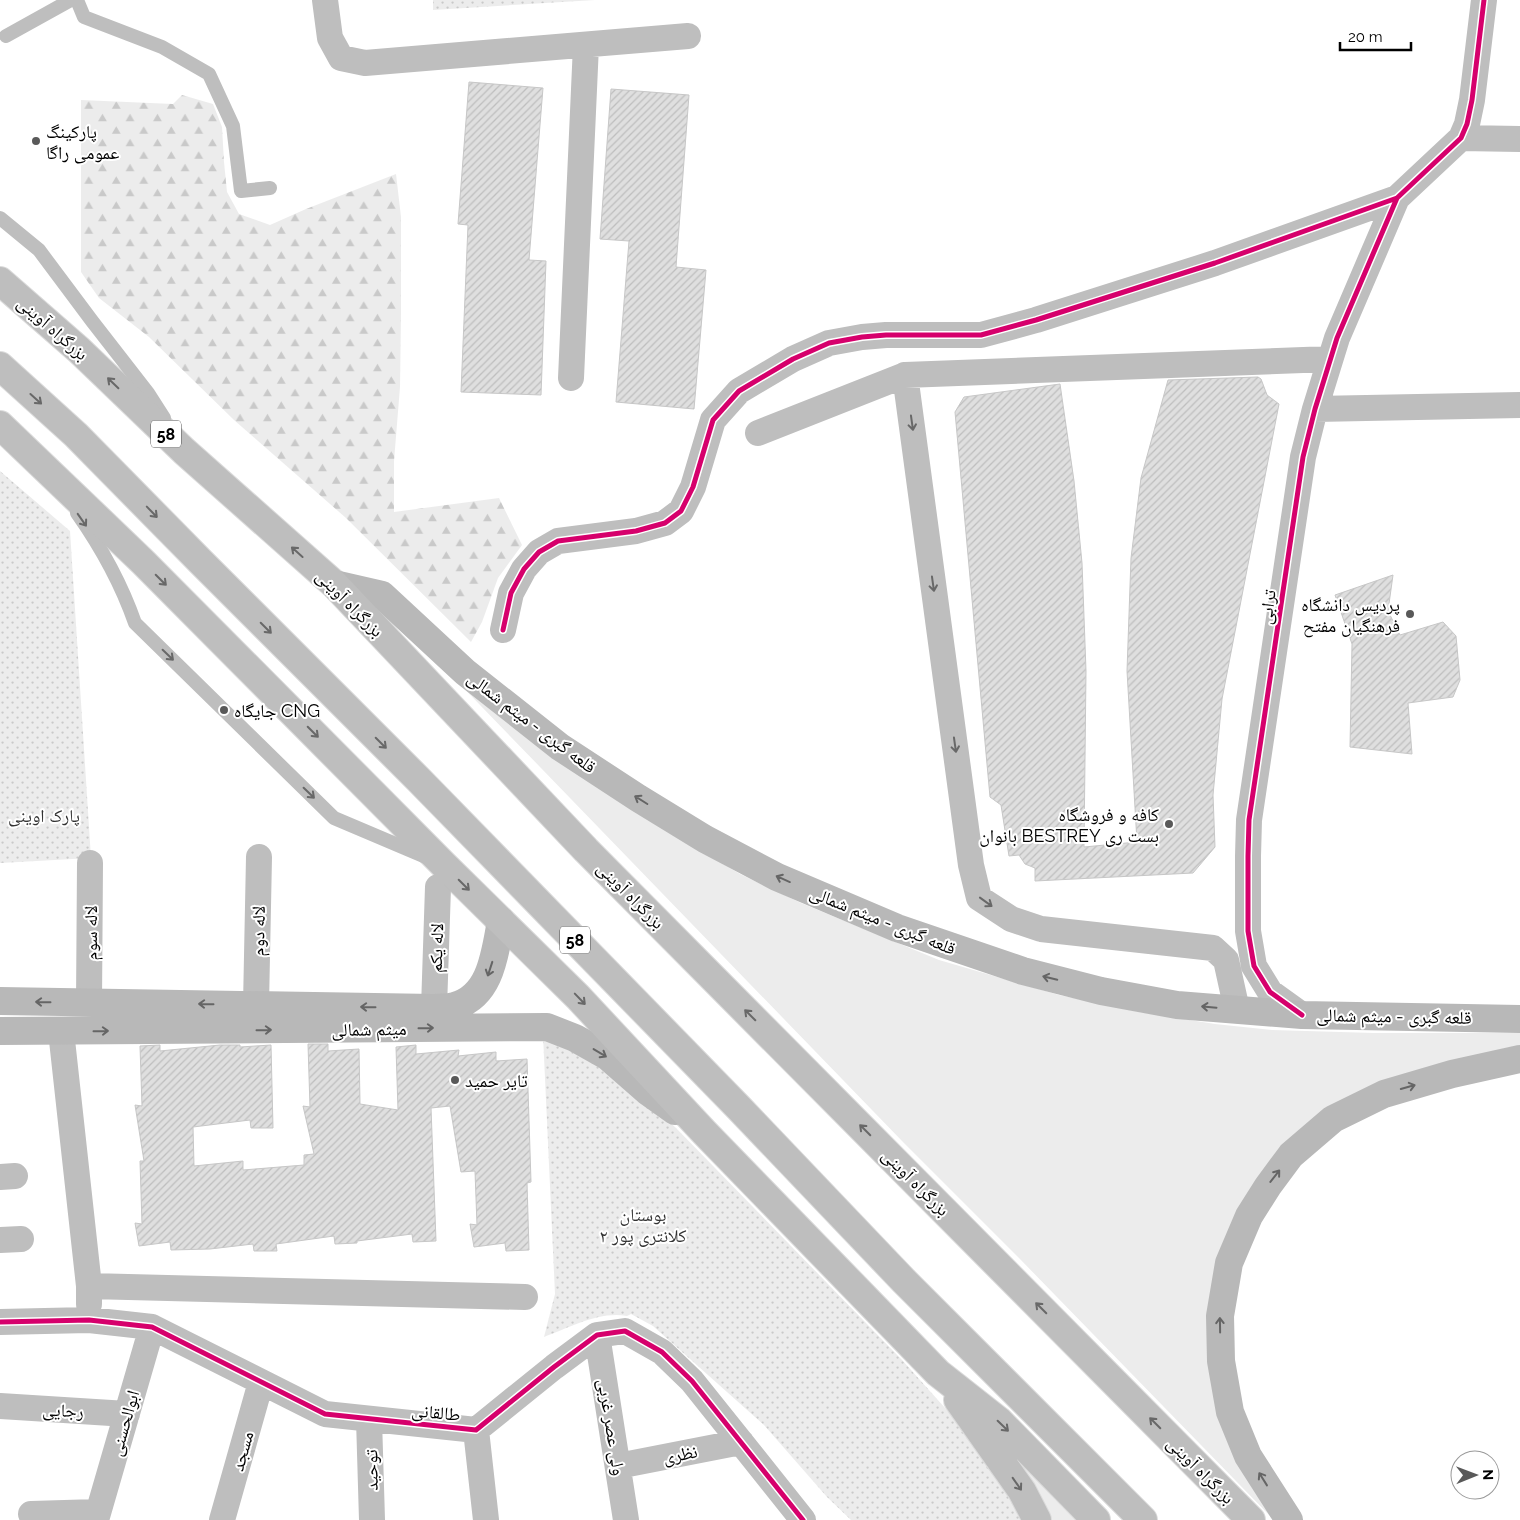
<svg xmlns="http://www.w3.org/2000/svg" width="1520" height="1520" font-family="Raleway,'Noto Naskh Arabic',sans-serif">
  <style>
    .grass { fill: url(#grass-dots) }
    .forest { fill: url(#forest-firs) }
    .garden { fill: #ececec }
    .building { fill: url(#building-hatch); stroke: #c7c7c7 }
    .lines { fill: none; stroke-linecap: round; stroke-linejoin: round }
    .highway-casing { stroke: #dbdbdb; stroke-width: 30 }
    .lane { stroke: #bebebe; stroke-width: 14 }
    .street { stroke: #bebebe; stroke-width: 26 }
    .secondary { stroke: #b8b8b8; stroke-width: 28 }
    .highway { stroke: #bebebe; stroke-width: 28 }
    .cycleway-casing { stroke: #fff; stroke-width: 8 }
    .cycleway { stroke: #d6006c; stroke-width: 5 }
    .oneway { stroke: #686868 }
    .oneway2 { stroke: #656565 }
    .poi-dot { fill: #595959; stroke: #fff; stroke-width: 2 }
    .labels { text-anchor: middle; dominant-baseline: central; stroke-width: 4; stroke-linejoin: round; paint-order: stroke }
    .shield { fill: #fff; stroke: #4c4c4c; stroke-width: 1 }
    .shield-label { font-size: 16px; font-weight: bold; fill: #000 }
    .poi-label { font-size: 18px; fill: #000; stroke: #fff; text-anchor: start }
    .street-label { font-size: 18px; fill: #000; stroke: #fff }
    .park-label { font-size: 18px; fill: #333; stroke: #fff }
  </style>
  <defs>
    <pattern id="grass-dots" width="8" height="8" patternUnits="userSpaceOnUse" patternTransform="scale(1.25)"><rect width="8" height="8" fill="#ececec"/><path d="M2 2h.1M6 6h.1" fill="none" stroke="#c9c9c9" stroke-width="1.8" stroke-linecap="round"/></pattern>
    <pattern id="forest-firs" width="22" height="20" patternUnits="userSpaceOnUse" patternTransform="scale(1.25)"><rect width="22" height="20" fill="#ececec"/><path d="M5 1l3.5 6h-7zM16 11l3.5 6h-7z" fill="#c9c9c9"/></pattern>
    <pattern id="building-hatch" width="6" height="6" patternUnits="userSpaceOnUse" patternTransform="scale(1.25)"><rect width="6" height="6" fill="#dfdfdf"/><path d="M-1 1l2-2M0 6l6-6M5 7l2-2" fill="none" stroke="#bebebe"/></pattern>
  </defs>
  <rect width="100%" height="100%" fill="#fff"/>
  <path class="grass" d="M433,0H595L433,10Z
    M0,471L70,531L91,858L0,863Z
    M543,1035L576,1048L642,1096L676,1128L903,1361L954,1418L1003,1486L1021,1520H851L827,1497L764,1425L653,1326L631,1314L627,1316C599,1311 569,1328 544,1337L555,1294Z"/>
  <path class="forest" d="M182,95L213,104L222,127L224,162L227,192L239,214L270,225L306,209L396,174L401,217V313L400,387L394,461V512L499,498L522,545L498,578L482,622L471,642L346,518L234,420L149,337L99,298L81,272V100L173,104Z"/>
  <path class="garden" d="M450,674L627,807L740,874L801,903L939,960L1059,995L1139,1012L1215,1024L1272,1030L1374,1033H1520V1046L1506,1048L1471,1058L1314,1120L1209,1319L1274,1520L1019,1258L903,1142Z
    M1009,1451L1083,1520H1047Z"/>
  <path class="building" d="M469,82L543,88L529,260L546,261L541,395L461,392L468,225L458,224Z
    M611,89L689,95L676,267L706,270L694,409L616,402L629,241L600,239Z
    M1258,377L1261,379L1267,395L1279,404L1222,699L1213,795L1215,847L1193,873L1035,881V868L1025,864L1019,855L1009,856L1001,805L990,797L955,412L964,397L1060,384L1074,481L1082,563L1086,671L1084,847L1137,842L1127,671L1131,558L1141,478L1168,380Z
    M1393,575L1388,611L1400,635L1443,622L1456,636L1460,680L1453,697L1408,703L1412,754L1350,747L1352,644L1335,595Z
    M308,1044H328V1051L359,1049L360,1104L398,1110L396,1047L416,1045V1054L459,1050L458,1056L496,1052V1061L527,1059L531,1182L527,1183L529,1250L506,1251L505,1243L474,1247L470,1224L477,1225L475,1171L461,1172L450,1106L431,1108L436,1241L413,1242L412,1234L357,1241V1243L335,1244L334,1236L276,1244L277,1251H254L253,1244L210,1249L171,1250L170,1242L139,1246L135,1223L142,1224L140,1161H144L135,1105L142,1106L140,1046L160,1045V1051L220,1045H240V1047L271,1045L273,1128H251L250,1120L193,1127L194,1166L243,1161V1170L304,1165V1155L314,1154L303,1106L310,1107Z"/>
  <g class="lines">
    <defs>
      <path id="highway" d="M0,281L79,350L184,451L334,584L586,850L1251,1520
        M0,366L76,435L201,562L419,780L739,1108L904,1281L1143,1520
        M0,425L143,562L444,865L578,997L704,1132L938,1373L999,1421L1096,1520
        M958,1400L1022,1491L1037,1520"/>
    </defs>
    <use href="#highway" class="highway-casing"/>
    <path class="lane" d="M77,0L84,17L162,47L209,74L233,126L241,191L270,188
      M6,36L71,0
      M0,218L39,250L92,321L148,393L164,418
      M77,513C101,547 121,583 135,623L334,818L426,857"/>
    <path class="street" d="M325,0L330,38L341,58L365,63L688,36
      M1461,138L1520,139
      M905,375L971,865L979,898L1011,919L1041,929L1213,948L1226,960L1237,1010
      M571,378L586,45
      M1315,409L1520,405
      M758,433L905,375L1330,359
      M503,630L511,593L524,569L539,552L558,541L636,531L665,523L681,511L693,487L713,420L739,391L793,359L829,343L862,337L886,335H981L1036,320L1215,263L1397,198L1461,138L1467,124L1472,100L1484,0
      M89,1003L90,863
      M256,1005L259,857
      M434,1008L438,887
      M1302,1015L1270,992L1254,966L1248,931V856L1249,820L1303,457L1315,409L1337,338L1397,198
      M61,1031L89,1286V1304
      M0,1177L15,1176
      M0,1240L21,1239
      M89,1286L525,1297
      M0,1322L89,1320L152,1327L325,1414L476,1430L554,1367L597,1335L625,1331L662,1352L692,1381L803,1520
      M597,1335L626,1520
      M0,1406L127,1414
      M369,1419L372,1520
      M476,1430L486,1520
      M618,1466L741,1442
      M31,1514L98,1512
      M96,1520L152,1327
      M222,1520L261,1382"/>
    <path class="secondary" d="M334,584L382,595L465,672L560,747L638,798L705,839L777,877L897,928L1023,971L1101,991L1177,1005L1302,1015L1520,1019
      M0,1001L434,1008C441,1007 448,1008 454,1006C491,997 495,953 501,921
      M0,1031L547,1027L575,1038L607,1056L647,1091L675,1111
      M1289,1520L1248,1456L1230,1412L1221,1361L1220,1316L1229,1263L1249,1216L1268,1186L1291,1155L1333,1119L1384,1094L1452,1074L1520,1059"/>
    <use href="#highway" class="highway"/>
    <defs>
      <path id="cycleway" d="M503,630L511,593L524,569L539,552L558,541L636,531L665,523L681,511L693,487L713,420L739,391L793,359L829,343L862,337L886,335H981L1036,320L1215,263L1397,198L1461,138L1467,124L1472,100L1484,0
        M1302,1015L1270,992L1254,966L1248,931V856L1249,820L1303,457L1315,409L1337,338L1397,198
        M0,1322L89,1320L152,1327L325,1414L476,1430L554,1367L597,1335L625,1331L662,1352L692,1381L803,1520"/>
    </defs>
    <use href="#cycleway" class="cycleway-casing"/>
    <use href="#cycleway" class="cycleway"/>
  </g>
  <defs><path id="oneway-shaft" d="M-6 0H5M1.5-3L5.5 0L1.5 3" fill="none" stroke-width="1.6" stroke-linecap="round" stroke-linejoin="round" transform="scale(1.25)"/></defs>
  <g class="oneway">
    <use href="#oneway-shaft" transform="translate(113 383) rotate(-136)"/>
    <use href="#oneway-shaft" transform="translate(36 399) rotate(42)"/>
    <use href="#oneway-shaft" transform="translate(912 423) rotate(82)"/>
    <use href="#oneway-shaft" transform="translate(152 512) rotate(46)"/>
    <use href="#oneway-shaft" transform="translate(82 520) rotate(55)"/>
    <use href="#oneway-shaft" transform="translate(297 552) rotate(-138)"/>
    <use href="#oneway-shaft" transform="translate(161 580) rotate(45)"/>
    <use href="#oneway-shaft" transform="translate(933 584) rotate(82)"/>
    <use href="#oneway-shaft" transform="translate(266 628) rotate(45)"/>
    <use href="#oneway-shaft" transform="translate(168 655) rotate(44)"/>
    <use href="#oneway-shaft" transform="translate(313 732) rotate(45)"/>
    <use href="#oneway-shaft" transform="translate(381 743) rotate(45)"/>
    <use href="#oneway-shaft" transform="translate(955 745) rotate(82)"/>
    <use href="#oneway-shaft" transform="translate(309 793) rotate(44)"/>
    <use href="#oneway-shaft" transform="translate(464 885) rotate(45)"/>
    <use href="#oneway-shaft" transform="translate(986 902) rotate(36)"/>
    <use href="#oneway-shaft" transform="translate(580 999) rotate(46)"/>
    <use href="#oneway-shaft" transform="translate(750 1015) rotate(-135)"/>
    <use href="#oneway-shaft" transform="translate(865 1130) rotate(-135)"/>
    <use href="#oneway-shaft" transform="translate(1041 1308) rotate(-135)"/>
    <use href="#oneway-shaft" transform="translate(1155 1423) rotate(-135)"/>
    <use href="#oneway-shaft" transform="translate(1003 1426) rotate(44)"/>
    <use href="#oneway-shaft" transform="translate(1017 1484) rotate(55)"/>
  </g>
  <g class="oneway2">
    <use href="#oneway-shaft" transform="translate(641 800) rotate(-148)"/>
    <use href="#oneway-shaft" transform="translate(783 879) rotate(-156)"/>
    <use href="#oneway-shaft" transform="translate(490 969) rotate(108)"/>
    <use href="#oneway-shaft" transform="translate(1050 978) rotate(-166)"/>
    <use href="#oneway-shaft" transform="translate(43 1002) rotate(-179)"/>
    <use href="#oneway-shaft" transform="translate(206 1004) rotate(-179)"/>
    <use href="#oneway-shaft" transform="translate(368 1007) rotate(-179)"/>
    <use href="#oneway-shaft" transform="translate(1209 1007) rotate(-175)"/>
    <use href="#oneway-shaft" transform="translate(426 1028) rotate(-1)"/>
    <use href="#oneway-shaft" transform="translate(264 1030) rotate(-1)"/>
    <use href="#oneway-shaft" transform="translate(101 1031) rotate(-1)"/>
    <use href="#oneway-shaft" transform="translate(600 1053) rotate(31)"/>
    <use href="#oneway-shaft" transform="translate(1408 1087) rotate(-16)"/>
    <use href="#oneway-shaft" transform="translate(1275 1176) rotate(-52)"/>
    <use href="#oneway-shaft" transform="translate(1220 1325) rotate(-91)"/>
    <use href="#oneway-shaft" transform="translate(1263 1479) rotate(-122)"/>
  </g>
  <g class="poi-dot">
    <circle cx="36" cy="141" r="5"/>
    <circle cx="1410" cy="614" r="5"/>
    <circle cx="224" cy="710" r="5"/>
    <circle cx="1169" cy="824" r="5"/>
    <circle cx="455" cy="1080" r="5"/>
  </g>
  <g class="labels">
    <g class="shield">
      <rect x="151" y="420.5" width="30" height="27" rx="4"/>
      <rect x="560" y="926.5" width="30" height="27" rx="4"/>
    </g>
    <g class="shield-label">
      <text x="166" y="434">58</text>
      <text x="575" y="940">58</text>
    </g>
    <g class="poi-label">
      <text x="46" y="131">پارکینگ<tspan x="46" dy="21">عمومی راگا</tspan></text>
      <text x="1400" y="604" text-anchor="end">پردیس دانشگاه<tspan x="1400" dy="21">فرهنگیان مفتح</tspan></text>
      <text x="234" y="710">جایگاه CNG</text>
      <text x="1159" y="814" text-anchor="end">کافه و فروشگاه<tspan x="1159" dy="21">بانوان BESTREY بست ری</tspan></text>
      <text x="465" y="1080">تایر حمید</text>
    </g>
    <g class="street-label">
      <text transform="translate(53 328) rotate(41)">بزرگراه آوینی</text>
      <text transform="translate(350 603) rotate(45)">بزرگراه آوینی</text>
      <text transform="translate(1267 607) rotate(-82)">ترابی</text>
      <text transform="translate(532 722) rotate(37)">قلعه گبری - میثم شمالی</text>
      <text transform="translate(631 895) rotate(45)">بزرگراه آوینی</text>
      <text transform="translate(883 920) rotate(22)">قلعه گبری - میثم شمالی</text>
      <text transform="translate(258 931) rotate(-89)">لاله دوم</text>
      <text transform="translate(90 933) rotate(-90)">لاله سوم</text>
      <text transform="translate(436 948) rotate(-88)">لاله یکم</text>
      <text transform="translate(1394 1016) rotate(1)">قلعه گبری - میثم شمالی</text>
      <text transform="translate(369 1029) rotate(-1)">میثم شمالی</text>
      <text transform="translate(916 1182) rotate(45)">بزرگراه آوینی</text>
      <text transform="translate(63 1410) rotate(3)">رجایی</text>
      <text transform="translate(436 1412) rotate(6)">طالقانی</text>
      <text transform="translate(124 1423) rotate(-74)">ابوالحسنی</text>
      <text transform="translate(612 1427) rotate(81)">ولی عصر غربی</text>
      <text transform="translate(242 1451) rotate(-74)">مسجد</text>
      <text transform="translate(680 1454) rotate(-11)">نظری</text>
      <text transform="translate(371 1470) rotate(-91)">توحید</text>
      <text transform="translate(1201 1470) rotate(45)">بزرگراه آوینی</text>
    </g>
    <g class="park-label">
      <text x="44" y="815">پارک اوینی</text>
      <text x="643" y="1214">بوستان<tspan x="643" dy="21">کلانتری پور ۲</tspan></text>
    </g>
  </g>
  <g transform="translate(1475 1475) rotate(89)"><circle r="24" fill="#ffffff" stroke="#999999"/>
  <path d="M0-4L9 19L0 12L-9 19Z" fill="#595959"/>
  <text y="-8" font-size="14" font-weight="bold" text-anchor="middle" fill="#000000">N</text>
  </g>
  <path d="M1340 42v8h71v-8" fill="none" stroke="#000000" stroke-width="2.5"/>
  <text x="1348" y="42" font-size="15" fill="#000000" stroke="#ffffff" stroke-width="4" paint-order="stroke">20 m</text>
</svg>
